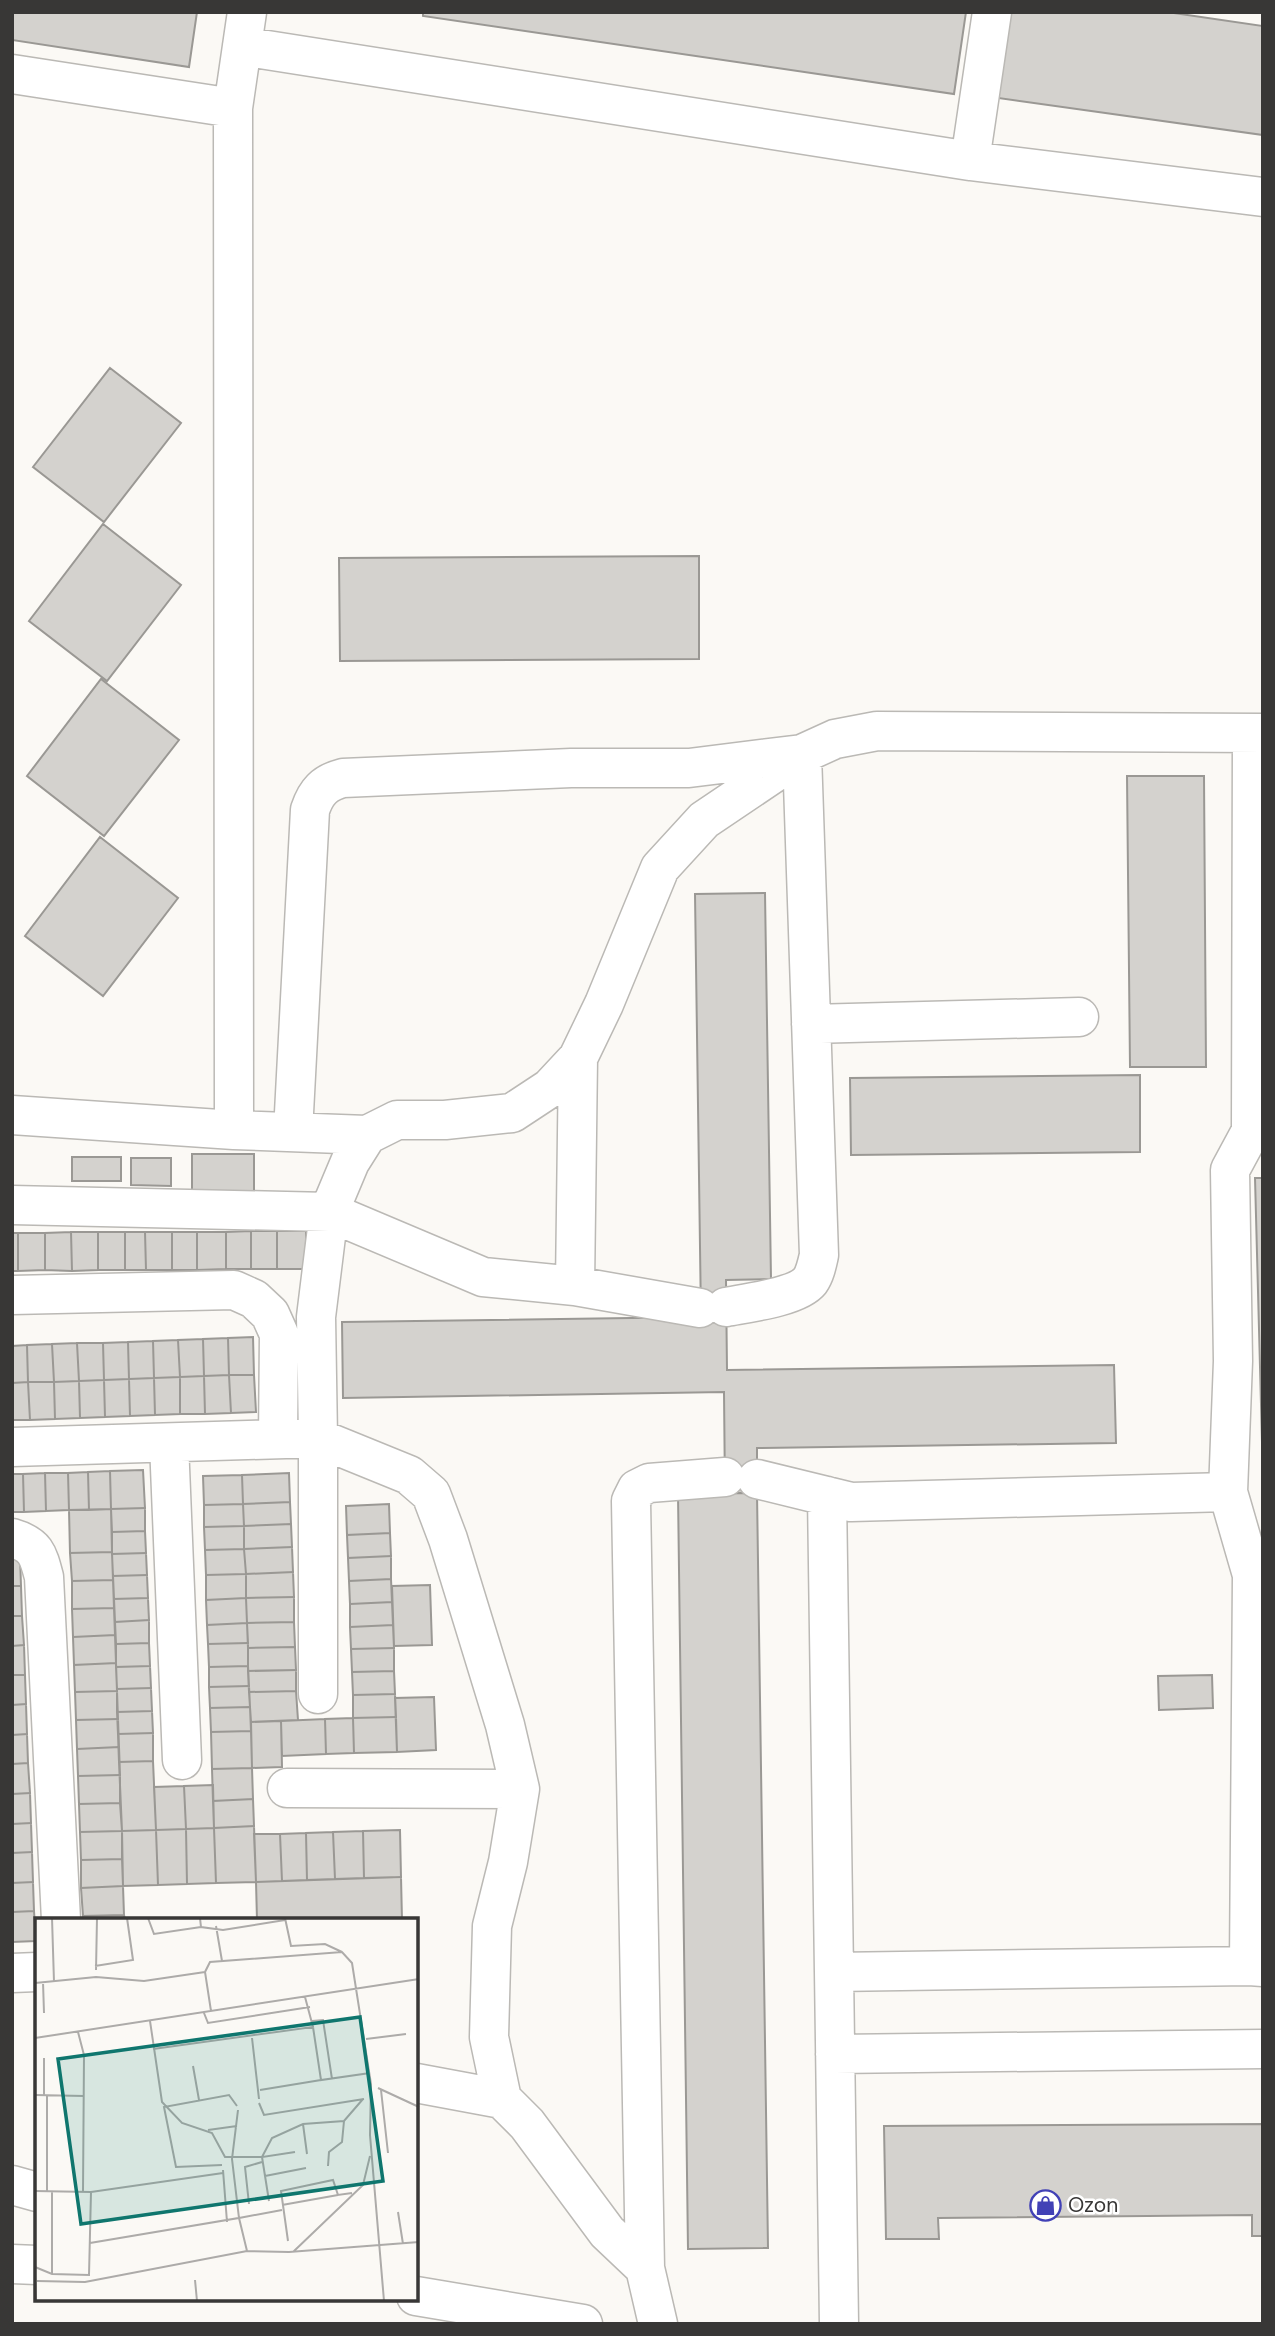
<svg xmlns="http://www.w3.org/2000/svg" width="1275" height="2336" font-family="'DM Sans',sans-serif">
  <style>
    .building { fill: #d4d2ce; stroke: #9a9894; stroke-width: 2 }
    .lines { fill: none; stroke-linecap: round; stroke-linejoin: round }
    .minor-casing { stroke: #bbb9b5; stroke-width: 41 }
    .minor { stroke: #fff; stroke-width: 38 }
    .labels { text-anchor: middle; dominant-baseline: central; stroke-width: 5; stroke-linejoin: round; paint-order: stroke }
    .poi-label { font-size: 21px; fill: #383736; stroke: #fff; text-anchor: start }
    .inset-road { fill: none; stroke: #adaba9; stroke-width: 2 }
    .view { fill: #0f766e; fill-opacity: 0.15; stroke: #0f766e; stroke-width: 3.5 }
    .inset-edge { fill: none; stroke: #383736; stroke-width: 3.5 }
  </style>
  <rect width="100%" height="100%" fill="#fbf9f5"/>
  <path class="building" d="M12,12H197L189,67L12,40Z
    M423,12H966L954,94L423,16Z
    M1003,12H1167L1263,26V135L991,97Z
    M110,368L181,423L104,522L33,467Z
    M103,524L181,585L107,681L29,621Z
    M699,556V659L340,661L339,558Z
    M101,679L179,740L104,836L27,776Z
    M1127,776H1204L1206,1067H1130Z
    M100,837L178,898L103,996L25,936Z
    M765,893L771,1279L726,1280L727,1370L1114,1365L1116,1443L757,1448V1493H725L724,1392L343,1398L342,1322L701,1317L695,894Z
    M1140,1075V1152L851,1155L850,1078Z
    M192,1154H254V1191H192Z
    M72,1157H121V1181H72Z
    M131,1158H171V1186L131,1185Z
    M1255,1178H1263V1480Z
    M251,1231V1269H226V1232Z
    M251,1231H277V1269H251Z
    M277,1231H306V1269H277Z
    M71,1232L72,1271L45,1270V1233Z
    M71,1232H98V1270L72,1271Z
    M98,1232H125V1270H98Z
    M125,1232H145L146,1270H125Z
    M145,1232H172V1270H146Z
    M172,1232H197V1270H172Z
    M197,1232H226V1269L197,1270Z
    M12,1233H18V1271H12Z
    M18,1233H45V1270L18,1271Z
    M253,1337L254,1375H229L228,1338Z
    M228,1338L229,1375L204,1376L203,1339Z
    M203,1339L204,1376L180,1377L178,1340Z
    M178,1340L180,1377L154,1378L153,1341Z
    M153,1341L154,1378L129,1379L128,1342Z
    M128,1342L129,1379L104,1380L103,1343Z
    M77,1343H103L104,1380L79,1381Z
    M77,1343L79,1381L54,1382L52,1344Z
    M52,1344L54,1382H28L27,1345Z
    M27,1345L28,1382L12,1383V1346Z
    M229,1375H254L256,1412L231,1413Z
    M229,1375L231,1413L205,1414L204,1376Z
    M204,1376L205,1414H180V1377Z
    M180,1377V1414L155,1415L154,1378Z
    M154,1378L155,1415L130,1416L129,1379Z
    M129,1379L130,1416L105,1417L104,1380Z
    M104,1380L105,1417L80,1418L79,1381Z
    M79,1381L80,1418L55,1419L54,1382Z
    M28,1382H54L55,1419L30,1420Z
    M28,1382L30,1420H12V1383Z
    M143,1470L145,1508L111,1509L110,1471Z
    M110,1471L111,1509L89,1510L88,1472Z
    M88,1472L89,1510H69L68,1473Z
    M45,1473H68L69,1510L46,1511Z
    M45,1473L46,1511L24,1512L23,1474Z
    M289,1473L290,1502L243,1504L242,1475Z
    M12,1474H23L24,1512H12Z
    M242,1475L243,1504L204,1505L203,1476Z
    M757,1493L768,2248L688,2249L678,1494Z
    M290,1502L291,1524L244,1526L243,1504Z
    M243,1504L244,1526L204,1527V1505Z
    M389,1504L390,1533L347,1535L346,1506Z
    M145,1508V1531L112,1532L111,1509Z
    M111,1509L112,1552L70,1553L69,1510Z
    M291,1524L292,1547L244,1549V1526Z
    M244,1526V1549L205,1550L204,1527Z
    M145,1531L146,1553L112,1554V1532Z
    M390,1533L391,1556L348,1558L347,1535Z
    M292,1547L293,1572L246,1574L244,1549Z
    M244,1549L246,1574L206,1575L205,1550Z
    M112,1552L113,1580L72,1581L70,1553Z
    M146,1553L147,1575L113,1576L112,1554Z
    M391,1556V1579L349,1581L348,1558Z
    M12,1557H20L21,1586H12Z
    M293,1572L294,1597L246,1598V1574Z
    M246,1574V1598L206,1600V1575Z
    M147,1575L148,1598L114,1599L113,1576Z
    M391,1579L392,1602L350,1604L349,1581Z
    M113,1580L114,1608L72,1609V1581Z
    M430,1585L432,1645L394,1646L392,1586Z
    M12,1586H21L22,1616H12Z
    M294,1597V1622L247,1623L246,1598Z
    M148,1598L149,1620L115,1622L114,1599Z
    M246,1598L247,1623L207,1625L206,1600Z
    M392,1602L393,1625L350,1627V1604Z
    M114,1608L115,1635L73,1637L72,1609Z
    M12,1616H22L24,1645L12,1646Z
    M149,1620V1643L116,1644L115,1622Z
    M294,1622L295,1647L248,1648L247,1623Z
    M247,1623L248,1643L208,1644L207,1625Z
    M393,1625L394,1648L351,1649L350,1627Z
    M115,1635L116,1663L74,1665L73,1637Z
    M149,1643L150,1666L116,1667V1644Z
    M248,1643V1666L209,1667L208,1644Z
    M24,1645L25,1675H12V1646Z
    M295,1647L296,1670L248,1671V1648Z
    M394,1648V1671L352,1672L351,1649Z
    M116,1663L117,1691L75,1692L74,1665Z
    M150,1666L151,1688L117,1689L116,1667Z
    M248,1666L249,1686L209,1687V1667Z
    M296,1670V1691L249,1692L248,1671Z
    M394,1671L395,1694L353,1695L352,1672Z
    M12,1675H25L26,1704L12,1705Z
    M1212,1675L1213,1708L1159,1710L1158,1676Z
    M249,1686L250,1707L210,1708L209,1687Z
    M151,1688L152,1711L117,1712V1689Z
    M117,1691L118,1719L76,1720L75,1692Z
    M296,1691L298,1720L251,1722L249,1692Z
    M395,1694L396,1717L353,1718V1695Z
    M434,1697L436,1750L397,1752L395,1698Z
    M26,1704L27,1734L12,1735V1705Z
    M250,1707L251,1731L211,1732L210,1708Z
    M152,1711L153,1733L118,1734L117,1712Z
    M396,1717L397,1752L354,1753L353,1718Z
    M353,1718L354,1753L326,1754L325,1719Z
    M118,1719L119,1747L77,1749L76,1720Z
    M325,1719L326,1754L282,1756L281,1721Z
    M281,1721L282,1767L252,1768L251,1722Z
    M251,1731L252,1768L212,1769L211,1732Z
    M153,1733V1761L119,1762L118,1734Z
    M27,1734L28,1763L12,1764V1735Z
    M119,1747L120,1775L78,1776L77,1749Z
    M153,1761L156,1830L122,1831L119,1762Z
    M28,1763L30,1793L12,1794V1764Z
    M252,1768L253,1799L213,1801L212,1769Z
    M120,1775V1803L79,1804L78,1776Z
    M213,1785L214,1828L186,1829L184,1786Z
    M184,1786L186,1829L156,1830L154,1787Z
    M30,1793L31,1823L12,1824V1794Z
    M253,1799L254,1826L214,1828L213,1801Z
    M120,1803L122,1831L80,1832L79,1804Z
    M31,1823L32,1852L12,1853V1824Z
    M254,1826L256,1882L216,1883L214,1828Z
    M214,1828L216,1883L187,1884L186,1829Z
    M186,1829L187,1884L158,1885L156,1830Z
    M156,1830L158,1885L123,1886L122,1831Z
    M400,1830L401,1877L364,1878L363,1831Z
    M122,1831V1859L81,1860L80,1832Z
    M363,1831L364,1878L335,1879L333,1832Z
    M333,1832L335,1879L307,1880L306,1833Z
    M306,1833L307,1880L282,1881L280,1834Z
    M254,1834H280L282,1881L256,1882Z
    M32,1852L33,1882L12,1883V1853Z
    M122,1859L123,1886L81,1888V1860Z
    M401,1877L402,1920H257L256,1882Z
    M33,1882L34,1911L12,1912V1883Z
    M123,1886L124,1915L83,1916L81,1888Z
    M34,1911L36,1941L12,1942V1912Z
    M124,1915L125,1920H83V1916Z
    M1263,2124V2236H1252V2215L938,2218L939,2239H886L884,2126Z"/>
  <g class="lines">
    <defs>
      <path id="minor" d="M242,46L970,161L1263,197
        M12,74L233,108
        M970,161L992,12
        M1252,733L1251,1131L1230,1170L1233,1361L1228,1492L1252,1575L1249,1966L1263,1967
        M811,1024L1079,1017
        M12,1115L234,1130L367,1135
        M234,1130L233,108L247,12
        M293,1132L310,810C316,792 324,783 343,778L571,768H689L802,754L819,1255C817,1264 815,1274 810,1281C797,1297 747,1303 726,1307
        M12,1205L329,1212L483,1277L575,1286L700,1308
        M575,1286L578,1058
        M12,1295L234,1290L254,1299L270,1314L279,1334L278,1439
        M169,1443L182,1760
        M12,1447L318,1438V1694
        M757,1479L851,1502L1228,1492
        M827,1496L834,1972
        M12,1538C36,1545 38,1554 44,1577L61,1920
        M287,1788L520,1789
        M12,1973L37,1972
        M835,2054L1263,2049
        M416,2083L502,2099
        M12,2185L37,2192
        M12,2264L37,2265
        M645,2268L607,2232L527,2124L502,2099L489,2037L492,1926L508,1862L520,1789L505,1725L448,1539L431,1494L409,1475L318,1438L316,1317L329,1212L350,1162L367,1135L397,1120H445L512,1113L550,1088L578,1058L604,1004L660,868L704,820L802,754L835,739L877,731L1263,733
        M416,2296L583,2324
        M658,2324L645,2268L631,1501L637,1489L649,1483L725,1477
        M839,2324L834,1972L1249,1966"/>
    </defs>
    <use href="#minor" class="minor-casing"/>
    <use href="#minor" class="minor"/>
  </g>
  <defs>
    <symbol id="shop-ring" viewBox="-11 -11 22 22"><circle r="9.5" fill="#fff" stroke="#4141b6" stroke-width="1.5"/><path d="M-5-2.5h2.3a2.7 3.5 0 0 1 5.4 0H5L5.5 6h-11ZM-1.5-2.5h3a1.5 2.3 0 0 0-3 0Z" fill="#4141b6"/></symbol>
  </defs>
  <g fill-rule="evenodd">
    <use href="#shop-ring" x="1028" y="2188" width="35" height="35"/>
  </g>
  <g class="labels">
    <g class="poi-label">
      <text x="1068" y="2205">Ozon</text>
    </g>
  </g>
  <g transform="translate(35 1918)">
    <rect width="383" height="383" fill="#fbf9f5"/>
    <path class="inset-road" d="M17,0L19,64M113,0L119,16L166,9M165,0L166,9L188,12L250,2M250,0L256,28L290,26L307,34M181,8L187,43M60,48L98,42L92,0M61,52L62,0M8,64L9,95M0,65L61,59L109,63L170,54M176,93L170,54L175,44L307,34L317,45L336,166L335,217L349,383M169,95L173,105L275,89M115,103L127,184L147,205L177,215L190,239H227L237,220L268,206L309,203L328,181M277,103L288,102L297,161M278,109L286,162L335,155M43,114L49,137L48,274M0,120L384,61M217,120L224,181M331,121L371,116M118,131L278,109L270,79M9,140V177M158,148L164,182M343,170L384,189M225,172L286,162M346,172L353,235M0,177L49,178M224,185L229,197L329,181M203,192L197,241L204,300L247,292M268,206L272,236M173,212L202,208M187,247L141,249L129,189L194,177L202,188M293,248L294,234L307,224L309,203M188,252L192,304M230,258L271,250M0,273L56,274L188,255M12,273V177M17,273V356M234,283L227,239L260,234M214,286L210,249L227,244M247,287L303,277M363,294L368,326M253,323L246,273L298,262L303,277L317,275M55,325L204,300L212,333M258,334L328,267L335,238M0,349L17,356L54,357L56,274M0,358L1,383M160,362L162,383M2,363L50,364L212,333L254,334L384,324"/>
    <path class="view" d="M325,99L348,263L46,306L23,141Z"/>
    <rect width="383" height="383" class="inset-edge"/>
  </g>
  <rect width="1275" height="2336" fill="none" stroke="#383736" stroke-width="28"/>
</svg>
